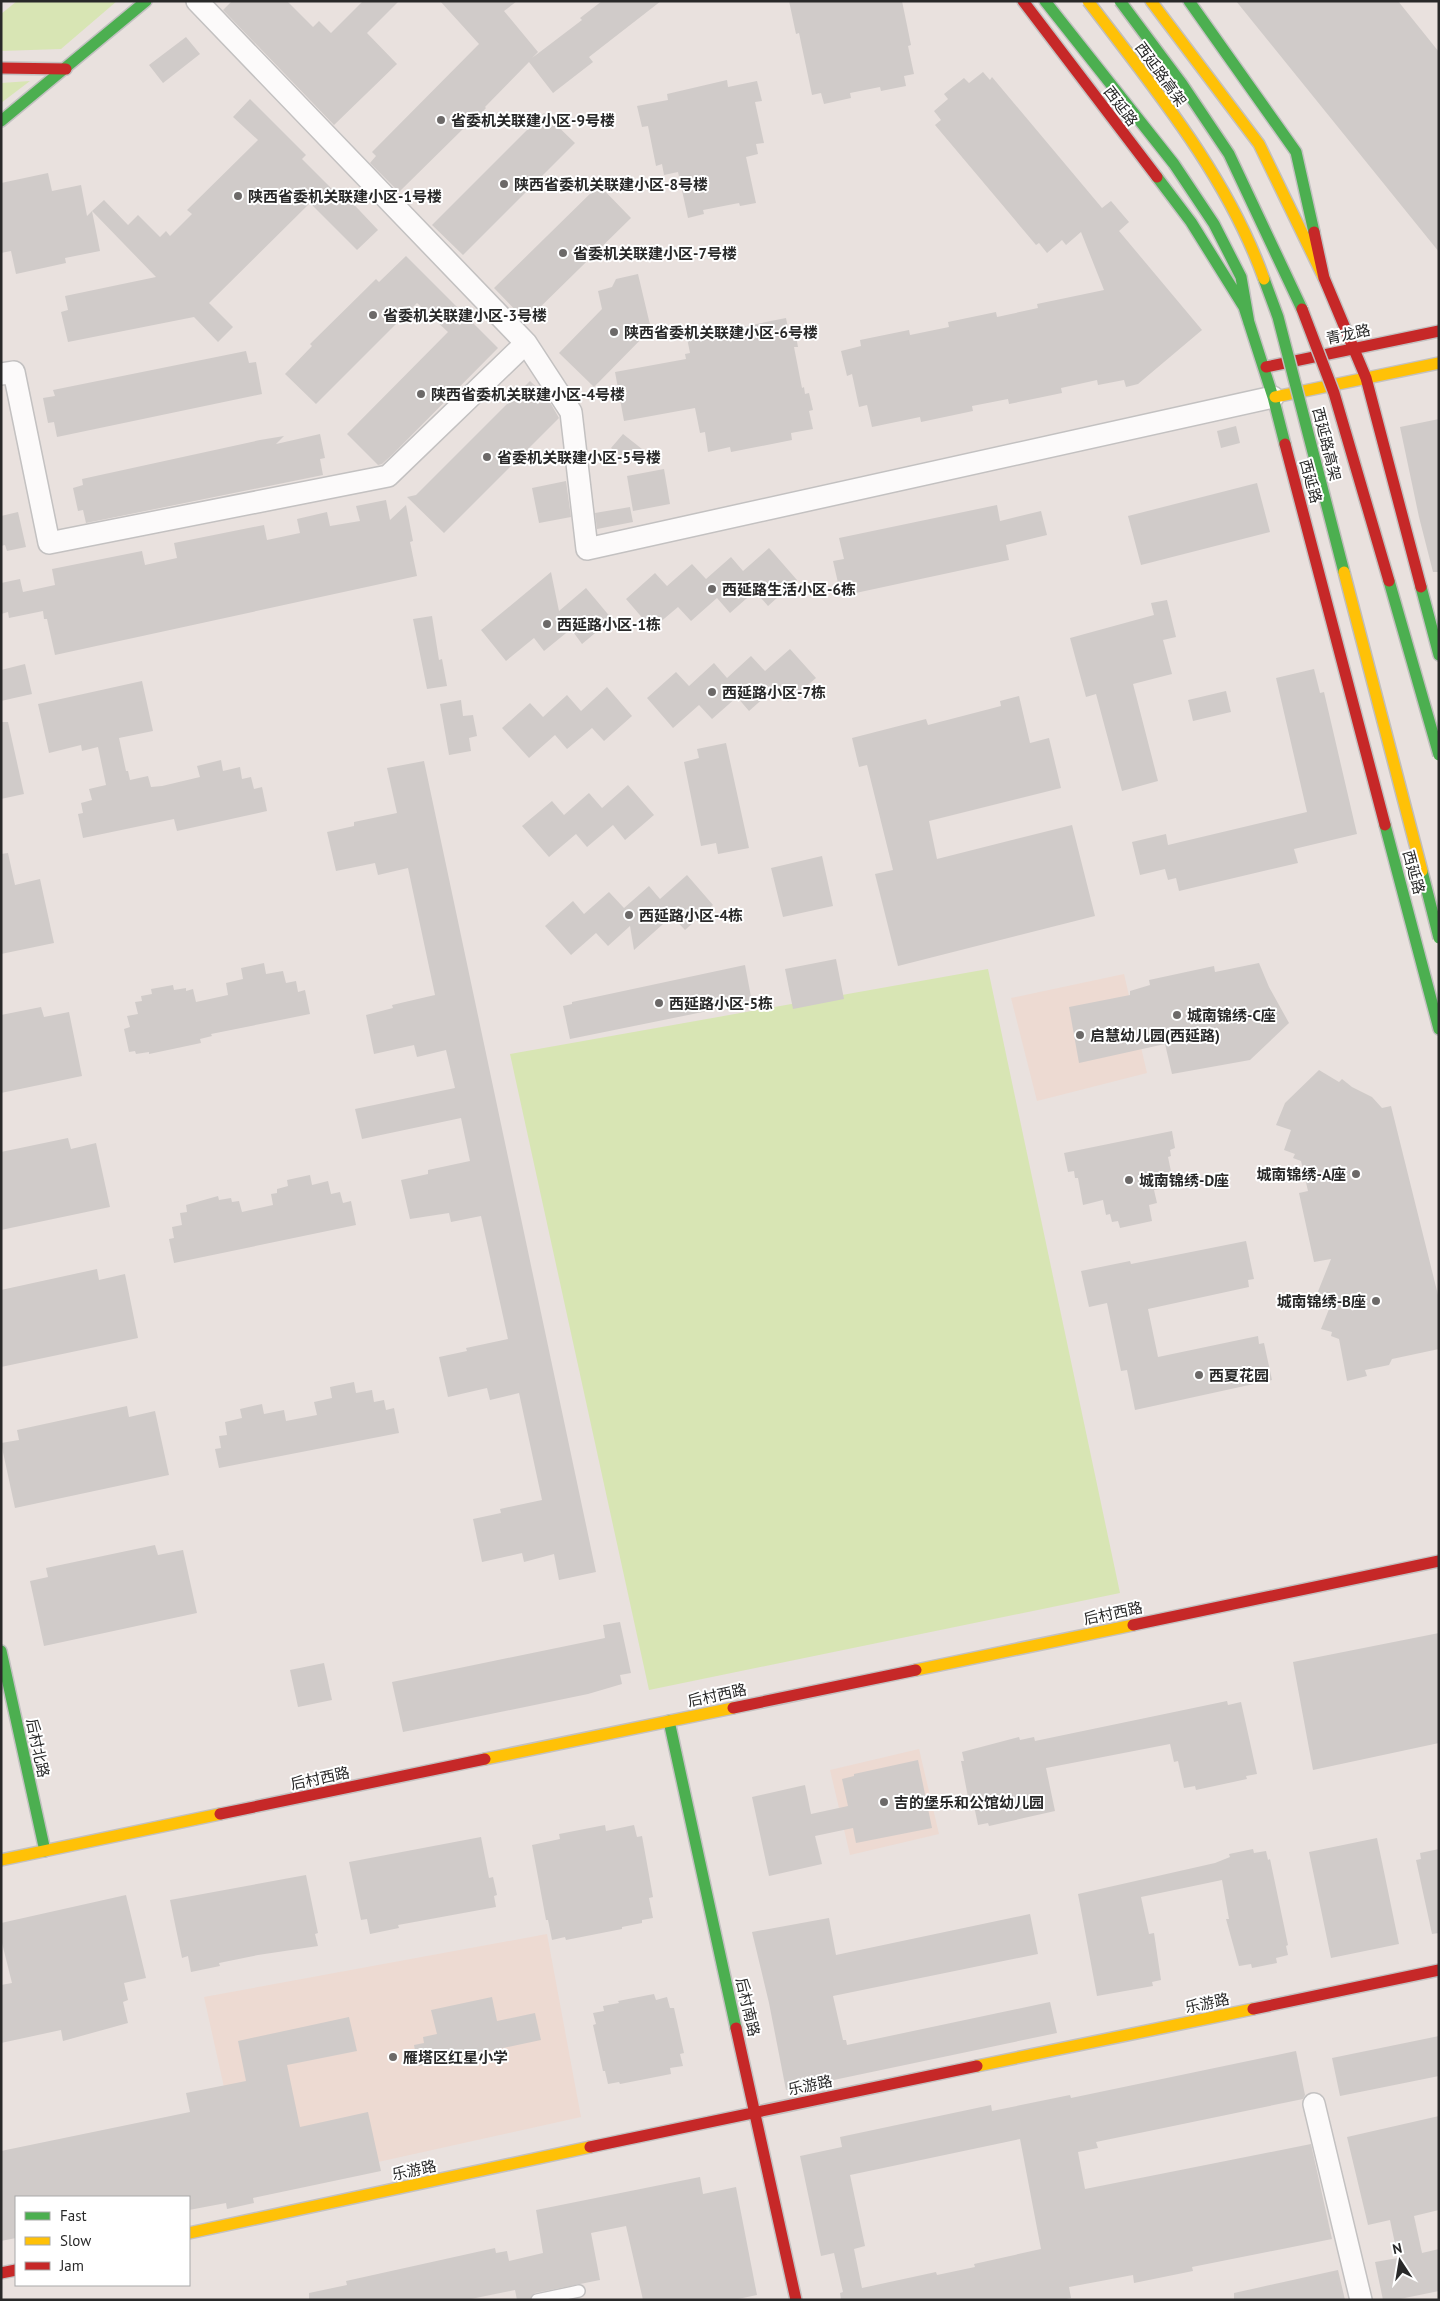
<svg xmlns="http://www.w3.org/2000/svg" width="1440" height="2301" font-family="'PT Sans','Noto Sans SC',sans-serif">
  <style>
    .education { fill: #eddad2 }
    .green { fill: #d8e5b4 }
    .building { fill: #d0cbc9; fill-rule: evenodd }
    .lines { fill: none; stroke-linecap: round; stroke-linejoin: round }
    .lane-casing { stroke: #c3c1c1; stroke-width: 14 }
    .street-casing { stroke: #c3c1c1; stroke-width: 24 }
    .fast-casing { stroke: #c3c1c1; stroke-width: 14 }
    .slow-casing { stroke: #c3c1c1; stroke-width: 14 }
    .jam-casing { stroke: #c3c1c1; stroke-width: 14 }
    .lane { stroke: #fcfafa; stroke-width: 11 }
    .street { stroke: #fcfafa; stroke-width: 21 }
    .fast { stroke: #4caf50; stroke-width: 11 }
    .slow { stroke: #ffc107; stroke-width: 11 }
    .jam { stroke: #c62828; stroke-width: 11 }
    .fast-bridge-casing { stroke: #c0bebc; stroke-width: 14; stroke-linecap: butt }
    .slow-bridge-casing { stroke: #c0bebc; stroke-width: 14; stroke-linecap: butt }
    .jam-bridge-casing { stroke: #c0bebc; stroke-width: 14; stroke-linecap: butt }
    .fast-bridge { stroke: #4caf50; stroke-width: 11 }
    .slow-bridge { stroke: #ffc107; stroke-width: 11 }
    .jam-bridge { stroke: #c62828; stroke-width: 11 }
    .poi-dot { fill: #6c6968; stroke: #fff; stroke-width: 2 }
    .labels { text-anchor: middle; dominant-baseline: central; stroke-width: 4; stroke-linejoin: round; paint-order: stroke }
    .street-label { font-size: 15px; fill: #292929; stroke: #fff }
    .poi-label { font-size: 15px; font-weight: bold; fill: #292929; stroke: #fff; text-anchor: start }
  </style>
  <rect width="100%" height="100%" fill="#e9e1de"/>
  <path class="education" d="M1124,974L1147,1073L1037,1101L1011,998Z
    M919,1749L939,1834L850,1855L830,1770Z
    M547,1934L581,2117L247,2191L204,1997Z"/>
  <path class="green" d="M17,1H117L61,49L1,51V14Z
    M30,81L1,103V83Z
    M988,969L1120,1593L649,1690L510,1054Z"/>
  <path class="building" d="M232,1H287L313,27L319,21L331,33L363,1H399L367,33L397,64L334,125L223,10Z
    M440,1H517L504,11L538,52L532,58L582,20L580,18L602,1H661L589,57L593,62L553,93L529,62L485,107L486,108L467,128L466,126L399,192L370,163L376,156L372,152L479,44Z
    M789,1H902L911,45L908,46L914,74L904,76L906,86L881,91L880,87L850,93L851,98L824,104L821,93L812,95L799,33L796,34Z
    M1236,1H1398L1439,52V252Z
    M186,37L200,54L163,83L149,65Z
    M983,72L990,80L992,77L1102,208L1111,201L1129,222L1119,231L1202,330L1138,384L1126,387L1124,380L1098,385L1097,380L1061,388L1062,393L1009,404L1008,399L972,406L973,411L921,422L920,417L872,427L867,405L859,407L852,374L847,376L841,351L861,346L860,340L909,330L910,335L949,327L948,322L996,312L997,317L1038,308L1037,304L1104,290L1081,232L1066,245L1062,240L1047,253L1039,243L1036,245L935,125L941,120L934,111L948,99L944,94L964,78L969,83Z
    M727,80L728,87L757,81L762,101L755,102L764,143L756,144L758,154L746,157L756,203L740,206L739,203L703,210L704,214L688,218L678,172L664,175L662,164L656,166L648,126L642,127L637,106L668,100L667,94Z
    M250,99L306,155L302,159L339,196L343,193L378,230L357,250L310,203L209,303L233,327L218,342L194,317L68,342L61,312L68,310L65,296L156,277L92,211L104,200L128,225L138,215L160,237L166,231L170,236L192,214L187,210L258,140L233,117Z
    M544,113L575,143L463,255L432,225Z
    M48,173L52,191L81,185L87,216L92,211L100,251L65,258L66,263L16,274L11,251L1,253V183Z
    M599,185L631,218L526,321L494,288Z
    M406,256L498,348L393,454L382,464L378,465L347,434L448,332L417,303L316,404L285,374L312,346L310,344L376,279L379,282Z
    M638,274L651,329L594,387L559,353L602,309L598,291L612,287L616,279Z
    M786,318L789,333L795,331L798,347H794L802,388L804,387L805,394L809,393L813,410L809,411L813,429L791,433L792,440L731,452L730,447L708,452L705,432L700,433L695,408L624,421L615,372L686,359L685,354L690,353L687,338Z
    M246,351L249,363L256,362L262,394L57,437L54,422L48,423L43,398L55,396L53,390Z
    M530,381L547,397L559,418L444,533L407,497L416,495Z
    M1439,419V572H1433L1419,517L1400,427Z
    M1236,426L1240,443L1221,448L1217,431Z
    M320,434L325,458L320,459L323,475L86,523L83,510L78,511L73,488L83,485L82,479L260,440L284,436L276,444Z
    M623,434L642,449L630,464L611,448Z
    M664,469L670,504L633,511L627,476Z
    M566,481L571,517L539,523L532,488Z
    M1257,483L1270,532L1141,565L1128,516Z
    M386,500L390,520L406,505L413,541L410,542L417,576L55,655L47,619H44L43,611L9,618L8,612L1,614V583L20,579L23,592L55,585L52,569L142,551L145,565L177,558L174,543L264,525L267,540L300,533L297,519L327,512L330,526L360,521L356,506Z
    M997,505L1000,521L1041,511L1047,535L1006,545L1009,560L851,594L849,585L839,587L833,561L844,559L839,538Z
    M630,507L633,522L597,529L595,513Z
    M18,512L26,547L7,551L5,545L1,546V516Z
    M769,548L797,580L768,606L755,591L730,613L717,598L691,621L678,607L652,629L626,599L655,573L667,586L692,564L706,579L731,557L743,571Z
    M551,572L559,611L586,588L612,619L582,644L571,629L544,651L534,638L506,661L481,630Z
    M1167,600L1176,637L1163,640L1172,674L1133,684L1158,781L1122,791L1096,694L1086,697L1070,638L1154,615L1151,603Z
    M432,616L439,660L442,659L447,686L427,689L413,619Z
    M790,649L816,678L788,702L775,688L749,711L737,697L712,719L699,705L673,728L647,698L676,672L689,686L714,663L727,678L751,656L765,671Z
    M25,664L32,694L1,701V670Z
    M1314,669L1320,693L1324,692L1357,834L1294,849L1298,863L1179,891L1176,878L1168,880L1165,869L1140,875L1132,842L1166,834L1168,845L1307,812L1276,678Z
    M142,681L153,731L119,738L126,771H128L130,780L148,776L151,787L162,786L200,777L197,766L221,760L223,771L240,767L242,779L251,777L254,789L262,787L267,811L177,831L174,819L83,838L78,814L83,813L81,803L92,800L89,789L106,785L98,747L82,751L81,745L49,753L38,704Z
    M607,687L632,716L604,741L592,728L567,749L555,735L529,758L502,728L530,703L543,717L567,695L581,711Z
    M1226,691L1231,712L1193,721L1188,700Z
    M1019,696L1030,743L1049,738L1061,788L929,821L937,859L1072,825L1095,916L898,966L875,874L893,870L867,765L859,767L852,738L926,719L928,725L1001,706L1000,701Z
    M461,700L463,716L473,715L477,736L469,738L471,751L449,755L440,704Z
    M1,722H8L24,794L1,799Z
    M726,743L749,848L718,854L716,843L701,846L684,762L699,758L697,749Z
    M424,761L596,1572L559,1580L554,1554L524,1562L522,1553L482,1562L473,1519L501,1513L500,1509L542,1500L519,1393L490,1400L487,1388L448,1397L439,1357L467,1351L466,1348L508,1339L481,1216L451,1222L449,1213L410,1219L401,1180L428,1174V1170L470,1161L461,1118L362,1139L355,1109L455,1088L446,1050L417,1057L414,1045L374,1054L366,1015L393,1008L392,1005L435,995L408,868L378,875L375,863L336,871L327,832L354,826V822L397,813L387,768Z
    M628,785L654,815L625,840L613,825L587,847L576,834L549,857L522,826L552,801L564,815L589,793L602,808Z
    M8,853L15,885L40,879L54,943L1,954V854Z
    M822,856L833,906L783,917L771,868Z
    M687,875L713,905L685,930L672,916L634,950L630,926L608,946L596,933L571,955L545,926L573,901L584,914L609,892L624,908L649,886L660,899Z
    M836,959L844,999L793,1009L785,969Z
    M264,963L266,974L283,971L286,983L296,981L298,992L305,990L310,1014L211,1034L212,1036L200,1039L201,1043L149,1054V1052L136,1054L135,1051L129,1052L124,1029L130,1027L127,1016L138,1014L135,1002L142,1001L141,996L152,994L151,989L173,985L174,990L186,988V991L193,989L196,1002L228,995L226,983L243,979L241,968Z
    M1259,963L1269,987L1289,1023L1250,1060L1172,1074L1165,1044L1079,1063L1069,1007L1130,995V991L1150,985L1149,980L1214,966L1215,972Z
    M745,965L752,1002L570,1039L563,1006L572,1004V1002Z
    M41,1007L44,1017L69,1012L82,1076L1,1093V1015Z
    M1319,1070L1339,1082L1342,1079L1352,1087L1372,1097L1382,1108L1391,1106L1439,1299V1349L1392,1359L1389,1365L1365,1370L1367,1376L1347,1381L1339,1339L1331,1336L1332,1332L1321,1329L1329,1309L1313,1304L1331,1259L1314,1262L1299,1193L1308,1191L1301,1161L1293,1158L1295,1154L1284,1150L1291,1130L1276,1125L1285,1103Z
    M1172,1131L1175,1148L1170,1150L1171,1156L1168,1157L1174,1186L1154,1190L1157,1203L1149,1205L1152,1221L1120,1228L1118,1221L1112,1222L1110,1214L1106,1215L1103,1200L1083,1205L1078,1178H1075L1074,1171L1068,1172L1064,1153Z
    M68,1138L71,1149L96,1143L110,1207L1,1230V1152Z
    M310,1175L312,1185L328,1181L331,1194L340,1192L343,1203L351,1201L356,1225L174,1263L169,1239L174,1238L172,1227L182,1225L180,1213L187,1212L186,1205L218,1196L219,1200L231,1198L232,1202L239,1201L242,1212L273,1205L271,1194L277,1193V1189L288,1186L287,1180Z
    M1246,1241L1254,1279L1248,1280L1249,1287L1148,1309L1158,1357L1258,1336L1259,1344L1264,1343L1272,1380L1135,1410L1127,1370L1121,1371L1107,1303L1089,1307L1081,1271L1130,1261L1131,1264Z
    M97,1269L99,1280L125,1274L138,1338L1,1367V1290Z
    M354,1382L356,1393L372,1390L374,1402L384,1400L386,1410L394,1408L399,1433L219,1468L215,1449L221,1448L219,1436L227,1435L225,1422L242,1418L240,1409L262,1404L264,1414L284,1410L286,1421L317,1415L314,1402L332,1398L330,1387Z
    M127,1406L129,1417L155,1411L169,1475L15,1508L1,1443L19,1440L17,1430Z
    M155,1545L158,1555L183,1550L197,1613L44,1646L30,1581L48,1577L46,1568Z
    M620,1622L631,1673L620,1675L622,1684L588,1694L403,1732L392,1682L605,1638L603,1625Z
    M1439,1633V1743L1313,1770L1293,1662Z
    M324,1663L332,1700L298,1707L290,1670Z
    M1227,1701L1228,1705L1241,1702L1257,1774L1246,1776L1247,1779L1196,1790L1195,1786L1184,1788L1178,1761L1174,1762L1170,1744L1046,1768L1055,1811L989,1826L988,1823L978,1825L972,1796L968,1797L961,1761H964L962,1752L1019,1737L1020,1740L1034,1737L1035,1741Z
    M918,1760L932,1828L856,1843L853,1828L815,1836L822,1864L769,1876L752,1797L805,1785L811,1814L848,1806L842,1779L854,1776V1774Z
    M605,1825L606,1831L634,1825L637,1837L642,1836L653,1897L649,1898L653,1918L642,1920V1923L622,1927V1929L566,1940L565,1937L552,1940L548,1920H546L532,1845L560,1839L559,1834Z
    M481,1837L489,1878L493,1877L497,1895L494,1896L496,1907L398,1925L399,1928L370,1934L367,1919L361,1920L349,1862Z
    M1377,1838L1399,1944L1331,1958L1309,1852Z
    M1253,1849L1254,1853L1266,1851L1268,1860L1270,1859L1288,1945L1286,1946L1288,1955L1276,1958L1277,1963L1252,1968L1251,1964L1239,1966L1226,1919H1229L1222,1880L1141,1897L1149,1934L1154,1933L1161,1980L1152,1982L1153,1986L1097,1996L1078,1894L1215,1863L1230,1857L1229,1854Z
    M1439,1849V1933L1432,1934L1416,1860L1421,1859L1420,1853Z
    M306,1875L318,1933L315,1934L318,1946L258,1955L219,1963L220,1966L191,1972L188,1956L182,1958L170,1900Z
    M126,1895L146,1978L124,1983L128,2000L123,2002L128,2023L63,2041L61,2030L1,2043V1985L12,1983L1,1939V1923Z
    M1030,1914L1038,1954L833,1996L843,2040H846L847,2045L1050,2002L1057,2033L786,2090L769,2003L752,1932L829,1918L836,1955Z
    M654,1994L656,2000L667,1997L670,2008H674L684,2053L680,2054L683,2066L670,2068L671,2074L620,2084L619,2082L608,2084L605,2071H603L593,2025L596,2024L593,2013L604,2011L603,2006L619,2003L618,2001Z
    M492,1997L497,2021L535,2013L541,2040L418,2066L414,2045L424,2043L423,2037L437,2034L431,2010Z
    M349,2017L357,2051L287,2065L300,2127L368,2112L381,2171L253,2198L254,2203L227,2209L226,2203L189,2210V2197H16V2238L1,2241V2151L190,2112L186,2093L246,2081L238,2041Z
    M1439,2036V2076L1340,2096L1332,2058Z
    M1296,2051L1305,2095L1303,2099L1096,2142L1098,2148L1078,2152L1085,2189L1311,2144L1332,2239L1192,2267L1193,2271L1134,2283L1133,2275L1069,2287L1071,2298L1062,2300H841L840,2293L843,2292L834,2253L821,2256L800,2156L842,2147L840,2137L991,2105L992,2111L1070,2095L1071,2098ZM1020,2139L1041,2249L974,2264L975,2267L937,2275L936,2272L862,2288L854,2249L865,2246L850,2175Z
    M1439,2116V2210L1414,2216L1422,2253L1439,2249V2291L1395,2300H1383L1375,2262L1398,2258L1390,2220L1368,2225L1347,2137Z
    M700,2177L703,2194L736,2187L757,2295L733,2300H643L626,2226L591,2233L600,2280L535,2293L530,2300H517L515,2290L466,2300H309V2293L347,2285L346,2281L495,2248L496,2253L507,2251L509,2261L543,2253L536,2210Z
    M1338,2270L1345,2300H1234V2293Z"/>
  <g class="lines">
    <defs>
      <path id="lane" d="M537,2300L579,2291"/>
      <path id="street" d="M197,1L526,343L571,412L587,549L1273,397
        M1,374L14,372L49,543L388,476L526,343
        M1314,2104L1361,2300"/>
      <path id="fast" d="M1045,1L1174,164L1214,224L1241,277L1249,323
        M1189,1L1296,152L1314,232
        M1,121L146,1
        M1157,177L1191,222L1244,307L1273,397L1285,444
        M1421,587L1439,655
        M1385,825L1439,1029
        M1,1651L45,1851
        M669,1721L736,2028"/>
      <path id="slow" d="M1151,1L1259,144L1324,278
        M1275,397L1439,363
        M916,1670L1133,1625
        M485,1759L733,1708
        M1,1860L220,1814
        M977,2066L1253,2009
        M189,2233L590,2147"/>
      <path id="jam" d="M1023,1L1157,177
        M1,68L66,69
        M1314,232L1324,278L1366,378L1421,587
        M1266,367L1439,331
        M1285,444L1385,825
        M1133,1625L1439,1561
        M733,1708L916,1670
        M220,1814L485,1759
        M1253,2009L1439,1970
        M736,2028L796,2300
        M590,2147L977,2066
        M1,2273L16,2270"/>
    </defs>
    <use href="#lane" class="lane-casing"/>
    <use href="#street" class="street-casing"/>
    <use href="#fast" class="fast-casing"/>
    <use href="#slow" class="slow-casing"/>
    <use href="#jam" class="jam-casing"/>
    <use href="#lane" class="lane"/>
    <use href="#street" class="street"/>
    <use href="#fast" class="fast"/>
    <use href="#slow" class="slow"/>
    <use href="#jam" class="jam"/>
    <defs>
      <path id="fast-bridge" d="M1120,1L1182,84L1229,154L1302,309
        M1264,279L1278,317L1344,572
        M1389,581L1439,755
        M1422,871L1439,938"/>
      <path id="slow-bridge" d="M1088,1C1154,88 1227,175 1264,279
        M1344,572L1422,871"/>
      <path id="jam-bridge" d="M1302,309L1334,393L1389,581"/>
    </defs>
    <use href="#fast-bridge" class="fast-bridge-casing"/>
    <use href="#slow-bridge" class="slow-bridge-casing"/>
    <use href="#jam-bridge" class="jam-bridge-casing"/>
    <use href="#fast-bridge" class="fast-bridge"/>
    <use href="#slow-bridge" class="slow-bridge"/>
    <use href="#jam-bridge" class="jam-bridge"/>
  </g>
  <g class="poi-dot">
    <circle cx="441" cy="120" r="5"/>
    <circle cx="504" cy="184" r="5"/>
    <circle cx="238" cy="196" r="5"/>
    <circle cx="563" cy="253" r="5"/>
    <circle cx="373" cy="315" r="5"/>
    <circle cx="614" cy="332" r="5"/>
    <circle cx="421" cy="394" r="5"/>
    <circle cx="487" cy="457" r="5"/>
    <circle cx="712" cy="589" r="5"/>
    <circle cx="547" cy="624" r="5"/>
    <circle cx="712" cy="692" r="5"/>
    <circle cx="629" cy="915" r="5"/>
    <circle cx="659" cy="1003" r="5"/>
    <circle cx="1177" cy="1015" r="5"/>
    <circle cx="1080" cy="1035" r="5"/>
    <circle cx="1356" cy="1174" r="5"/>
    <circle cx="1129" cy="1180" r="5"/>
    <circle cx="1376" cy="1301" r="5"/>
    <circle cx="1199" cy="1375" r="5"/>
    <circle cx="884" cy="1802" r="5"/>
    <circle cx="393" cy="2057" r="5"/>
  </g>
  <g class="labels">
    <g class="street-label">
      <text transform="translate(1161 74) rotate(54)">西延路高架</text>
      <text transform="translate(1121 106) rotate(53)">西延路</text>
      <text transform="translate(1348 334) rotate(-12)">青龙路</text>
      <text transform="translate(1327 444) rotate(76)">西延路高架</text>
      <text transform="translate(1311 481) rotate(75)">西延路</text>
      <text transform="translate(1414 872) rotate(75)">西延路</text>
      <text transform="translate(1113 1613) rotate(-12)">后村西路</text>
      <text transform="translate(717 1695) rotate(-12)">后村西路</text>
      <text transform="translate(38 1748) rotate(78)">后村北路</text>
      <text transform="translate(320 1778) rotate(-12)">后村西路</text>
      <text transform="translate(1207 2003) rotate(-12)">乐游路</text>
      <text transform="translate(748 2007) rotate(77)">后村南路</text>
      <text transform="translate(810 2085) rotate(-12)">乐游路</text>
      <text transform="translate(414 2170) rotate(-12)">乐游路</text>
    </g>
    <g class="poi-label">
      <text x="451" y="120">省委机关联建小区-9号楼</text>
      <text x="514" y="184">陕西省委机关联建小区-8号楼</text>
      <text x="248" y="196">陕西省委机关联建小区-1号楼</text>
      <text x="573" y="253">省委机关联建小区-7号楼</text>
      <text x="383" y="315">省委机关联建小区-3号楼</text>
      <text x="624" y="332">陕西省委机关联建小区-6号楼</text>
      <text x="431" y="394">陕西省委机关联建小区-4号楼</text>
      <text x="497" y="457">省委机关联建小区-5号楼</text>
      <text x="722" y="589">西延路生活小区-6栋</text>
      <text x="557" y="624">西延路小区-1栋</text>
      <text x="722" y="692">西延路小区-7栋</text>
      <text x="639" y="915">西延路小区-4栋</text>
      <text x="669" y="1003">西延路小区-5栋</text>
      <text x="1187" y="1015">城南锦绣-C座</text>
      <text x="1090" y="1035">启慧幼儿园(西延路)</text>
      <text x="1346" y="1174" text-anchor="end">城南锦绣-A座</text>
      <text x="1139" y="1180">城南锦绣-D座</text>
      <text x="1366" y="1301" text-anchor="end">城南锦绣-B座</text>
      <text x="1209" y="1375">西夏花园</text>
      <text x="894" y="1802">吉的堡乐和公馆幼儿园</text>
      <text x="403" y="2057">雁塔区红星小学</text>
    </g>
  </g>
  <rect width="1440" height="2301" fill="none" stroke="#292929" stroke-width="5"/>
  <rect x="15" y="2196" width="175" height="90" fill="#ffffff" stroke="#a9a9a9"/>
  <rect x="25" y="2212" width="25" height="8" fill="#4caf50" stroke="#a9a9a9"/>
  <text x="60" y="2221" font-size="15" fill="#292929">Fast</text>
  <rect x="25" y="2237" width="25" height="8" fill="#ffc107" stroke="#a9a9a9"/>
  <text x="60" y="2246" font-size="15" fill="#292929">Slow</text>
  <rect x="25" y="2262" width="25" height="8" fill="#c62828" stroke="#a9a9a9"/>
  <text x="60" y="2271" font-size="15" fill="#292929">Jam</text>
  <g transform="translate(1400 2261) rotate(348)" stroke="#ffffff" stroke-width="4" paint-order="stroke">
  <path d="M0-4L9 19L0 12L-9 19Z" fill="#292929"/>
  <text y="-8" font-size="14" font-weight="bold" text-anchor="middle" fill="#292929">N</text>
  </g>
</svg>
